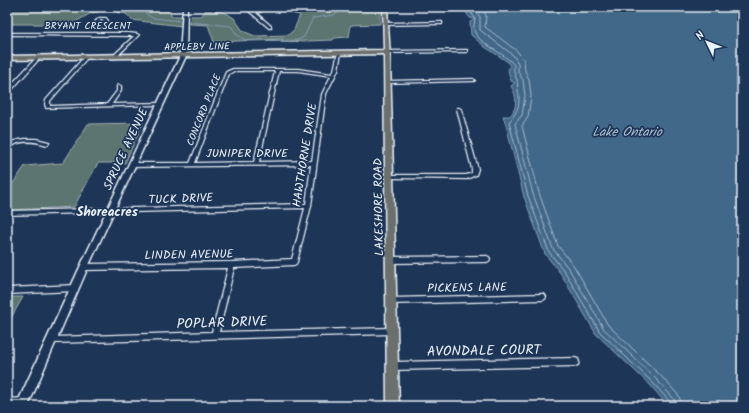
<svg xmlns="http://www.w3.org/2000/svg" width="749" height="413" font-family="Kalam,sans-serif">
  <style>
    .green { fill: #5c7470; stroke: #a2b2b4 }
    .water { fill: #426789; stroke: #849eb5 }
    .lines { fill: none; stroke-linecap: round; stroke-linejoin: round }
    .shore { stroke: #a6bacc; stroke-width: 1 }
    .stream { stroke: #849eb5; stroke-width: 1 }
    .street-casing { stroke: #e8f1f8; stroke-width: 2.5 }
    .secondary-casing { stroke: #e8f1f8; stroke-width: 3 }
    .primary-casing { stroke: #e8f1f8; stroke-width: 3 }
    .street { fill: #1d3557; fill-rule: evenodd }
    .secondary { fill: #1d3557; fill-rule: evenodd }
    .primary { fill: #6c706d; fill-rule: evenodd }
    .labels { text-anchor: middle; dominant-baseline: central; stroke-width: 3.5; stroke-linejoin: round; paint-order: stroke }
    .far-street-label { font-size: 10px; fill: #e8f1f8; stroke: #1d3557 }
    .street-label { font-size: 12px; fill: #e8f1f8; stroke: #1d3557 }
    .water-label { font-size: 13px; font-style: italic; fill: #aec1d1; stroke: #1d3557 }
    .neighbourhood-label { font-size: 13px; font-weight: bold; fill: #e8f1f8; stroke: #1d3557 }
    .near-street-label { font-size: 14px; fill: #e8f1f8; stroke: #1d3557 }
  </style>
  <rect width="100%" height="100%" fill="#1d3557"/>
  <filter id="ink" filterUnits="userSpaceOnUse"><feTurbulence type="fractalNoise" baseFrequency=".025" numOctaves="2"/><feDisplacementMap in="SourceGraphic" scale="8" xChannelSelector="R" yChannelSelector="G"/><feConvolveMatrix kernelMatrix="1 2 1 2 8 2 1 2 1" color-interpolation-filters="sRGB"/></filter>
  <g filter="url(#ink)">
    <path class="green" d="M13,7H169L171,16H182V26C165,24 148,22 131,20V18L126,14L109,10L91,13L72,24H7V15L13,9L12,8Z
      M292,7H380V24L351,25L349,37L334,38L333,40L281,42L283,39L214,42L208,25L189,24L191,16H201L206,10L226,13L234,18L243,31L255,36L288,35L294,30L300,15L290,13Z
      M143,123L125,163H98L74,207L7,210V192L25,166L63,163L88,124Z
      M7,297H23L7,325Z"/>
    <path class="water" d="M462,7H742V406H668L651,386L596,334L561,274L545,254L524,197L506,125L503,116H510C518,107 517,96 511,86L515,83L511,81L508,70L510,66L508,62L485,47L471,35L470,22L475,19L470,18Z"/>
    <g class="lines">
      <path class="shore" d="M467,7L475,18C475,22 473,27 474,30C477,43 505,53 514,65C513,72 515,74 517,80C518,83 517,87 518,90C521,104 518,111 509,122L528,196L549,252L565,272L600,332L654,384L670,402L671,406
        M473,7L480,17V30L513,55L518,63V72L523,80L525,96L522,115L515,124L533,194L553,249L569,269L604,329L657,380L674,399L676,406
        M481,7L486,15L485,27L517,51L524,60L525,71L529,79L531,96L528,117L522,126L539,193L558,246L574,266L608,325L662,377L679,396L682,406"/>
      <path class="stream" d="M146,7L144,12L152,18L182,21
        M190,22L231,26L237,35L247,41L298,40L304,37L313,18L334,15L347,7"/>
      <defs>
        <path id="street" d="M244,7H248L254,12L267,7H272L256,13L271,26V28H269Z
          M99,18H106L108,21L101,25L95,24V22ZM101,20L104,21L100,23L99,22Z
          M442,22V24H441L386,25L384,24L386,23Z
          M7,33H129L137,34L139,35L115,58H113V56L134,36L7,35Z
          M466,50H467V52L386,53L384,52L386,51Z
          M338,52L341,53L338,70L326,94L311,206L297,262L296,264L294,265L234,268L219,332L391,328L393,329L394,331L393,333L391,334L53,343L51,342L50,340L51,338L53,337L212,332L228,268L84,270L82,269L81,267L82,265L84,264L232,262L292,259L305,208L7,215V211L306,204L311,165L132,167L129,165L132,163H190L226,72L233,69H298L332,74L334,70ZM234,71H275L254,162L195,163L229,74ZM279,71H298L331,76L322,94L312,161L259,162Z
          M85,56L88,57L50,101V106L107,104L117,91V86L119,85L121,86V91L112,104L160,103L162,104L160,105L46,108L45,104L46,100Z
          M37,57L40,58L9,93H7V89Z
          M473,79L475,80L474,81L387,83L385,82L387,81Z
          M457,108H459L461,109L478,169L476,175L467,179L389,178L388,177L391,175H466L472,173V169L457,109Z
          M25,139H36L49,142V143L47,145C37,142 24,139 14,145C11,147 10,150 7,152C7,141 16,140 25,139Z
          M487,256L489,257L490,259L489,261L487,262L392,263L390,262L389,260L390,258L392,257Z
          M75,285L77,286L78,288L77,290L75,291L7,294V288Z
          M543,294L545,295L546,297L545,299L543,300L391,304L389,303L388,301L389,299L391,298Z
          M575,358L578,359L579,362L578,365L575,366L393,370L390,369L389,366L390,363L393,362Z
          M23,398L26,399L27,402L26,405L23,406H7V399Z"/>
        <path id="secondary" d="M183,7H187L186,56L88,267L28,406H16L80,267L180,56Z"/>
        <path id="primary" d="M383,7H387L390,57L399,406H387L384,54L7,60V56L384,50Z"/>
      </defs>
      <use href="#street" class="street-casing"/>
      <use href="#secondary" class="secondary-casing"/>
      <use href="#primary" class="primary-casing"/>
      <use href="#street" class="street"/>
      <use href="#secondary" class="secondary"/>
      <use href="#primary" class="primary"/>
    </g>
  </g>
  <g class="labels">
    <g class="far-street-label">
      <text x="88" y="26">BRYANT CRESCENT</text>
      <text transform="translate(197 47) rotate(-1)">APPLEBY LINE</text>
      <text transform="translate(204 110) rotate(-68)">CONCORD PLACE</text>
    </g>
    <g class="street-label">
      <text transform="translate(126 149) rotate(-65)">SPRUCE AVENUE</text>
      <text x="247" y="153">JUNIPER DRIVE</text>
      <text transform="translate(305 155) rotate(-81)">HAWTHORNE DRIVE</text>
      <text transform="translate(181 199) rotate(-2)">TUCK DRIVE</text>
      <text transform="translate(379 207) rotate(-91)">LAKESHORE ROAD</text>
      <text transform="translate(189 255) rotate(-1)">LINDEN AVENUE</text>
      <text transform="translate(467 288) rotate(-1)">PICKENS LANE</text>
    </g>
    <g class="water-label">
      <text x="627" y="132">Lake Ontario</text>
    </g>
    <g class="neighbourhood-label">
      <text x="107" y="212">Shoreacres</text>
    </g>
    <g class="near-street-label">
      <text transform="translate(222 323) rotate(-2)">POPLAR DRIVE</text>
      <text transform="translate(484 351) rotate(-1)">AVONDALE COURT</text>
    </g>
  </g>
  <rect width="749" height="413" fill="none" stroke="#1d3557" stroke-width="24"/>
  <rect x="12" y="12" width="725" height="389" fill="none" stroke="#e8f1f8" stroke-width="1.5" filter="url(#ink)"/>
  <g transform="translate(707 42) rotate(313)" stroke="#1d3557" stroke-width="3" paint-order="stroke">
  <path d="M0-3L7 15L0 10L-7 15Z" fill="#e8f1f8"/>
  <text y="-6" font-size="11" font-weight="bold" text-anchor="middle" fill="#e8f1f8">N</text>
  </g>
</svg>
